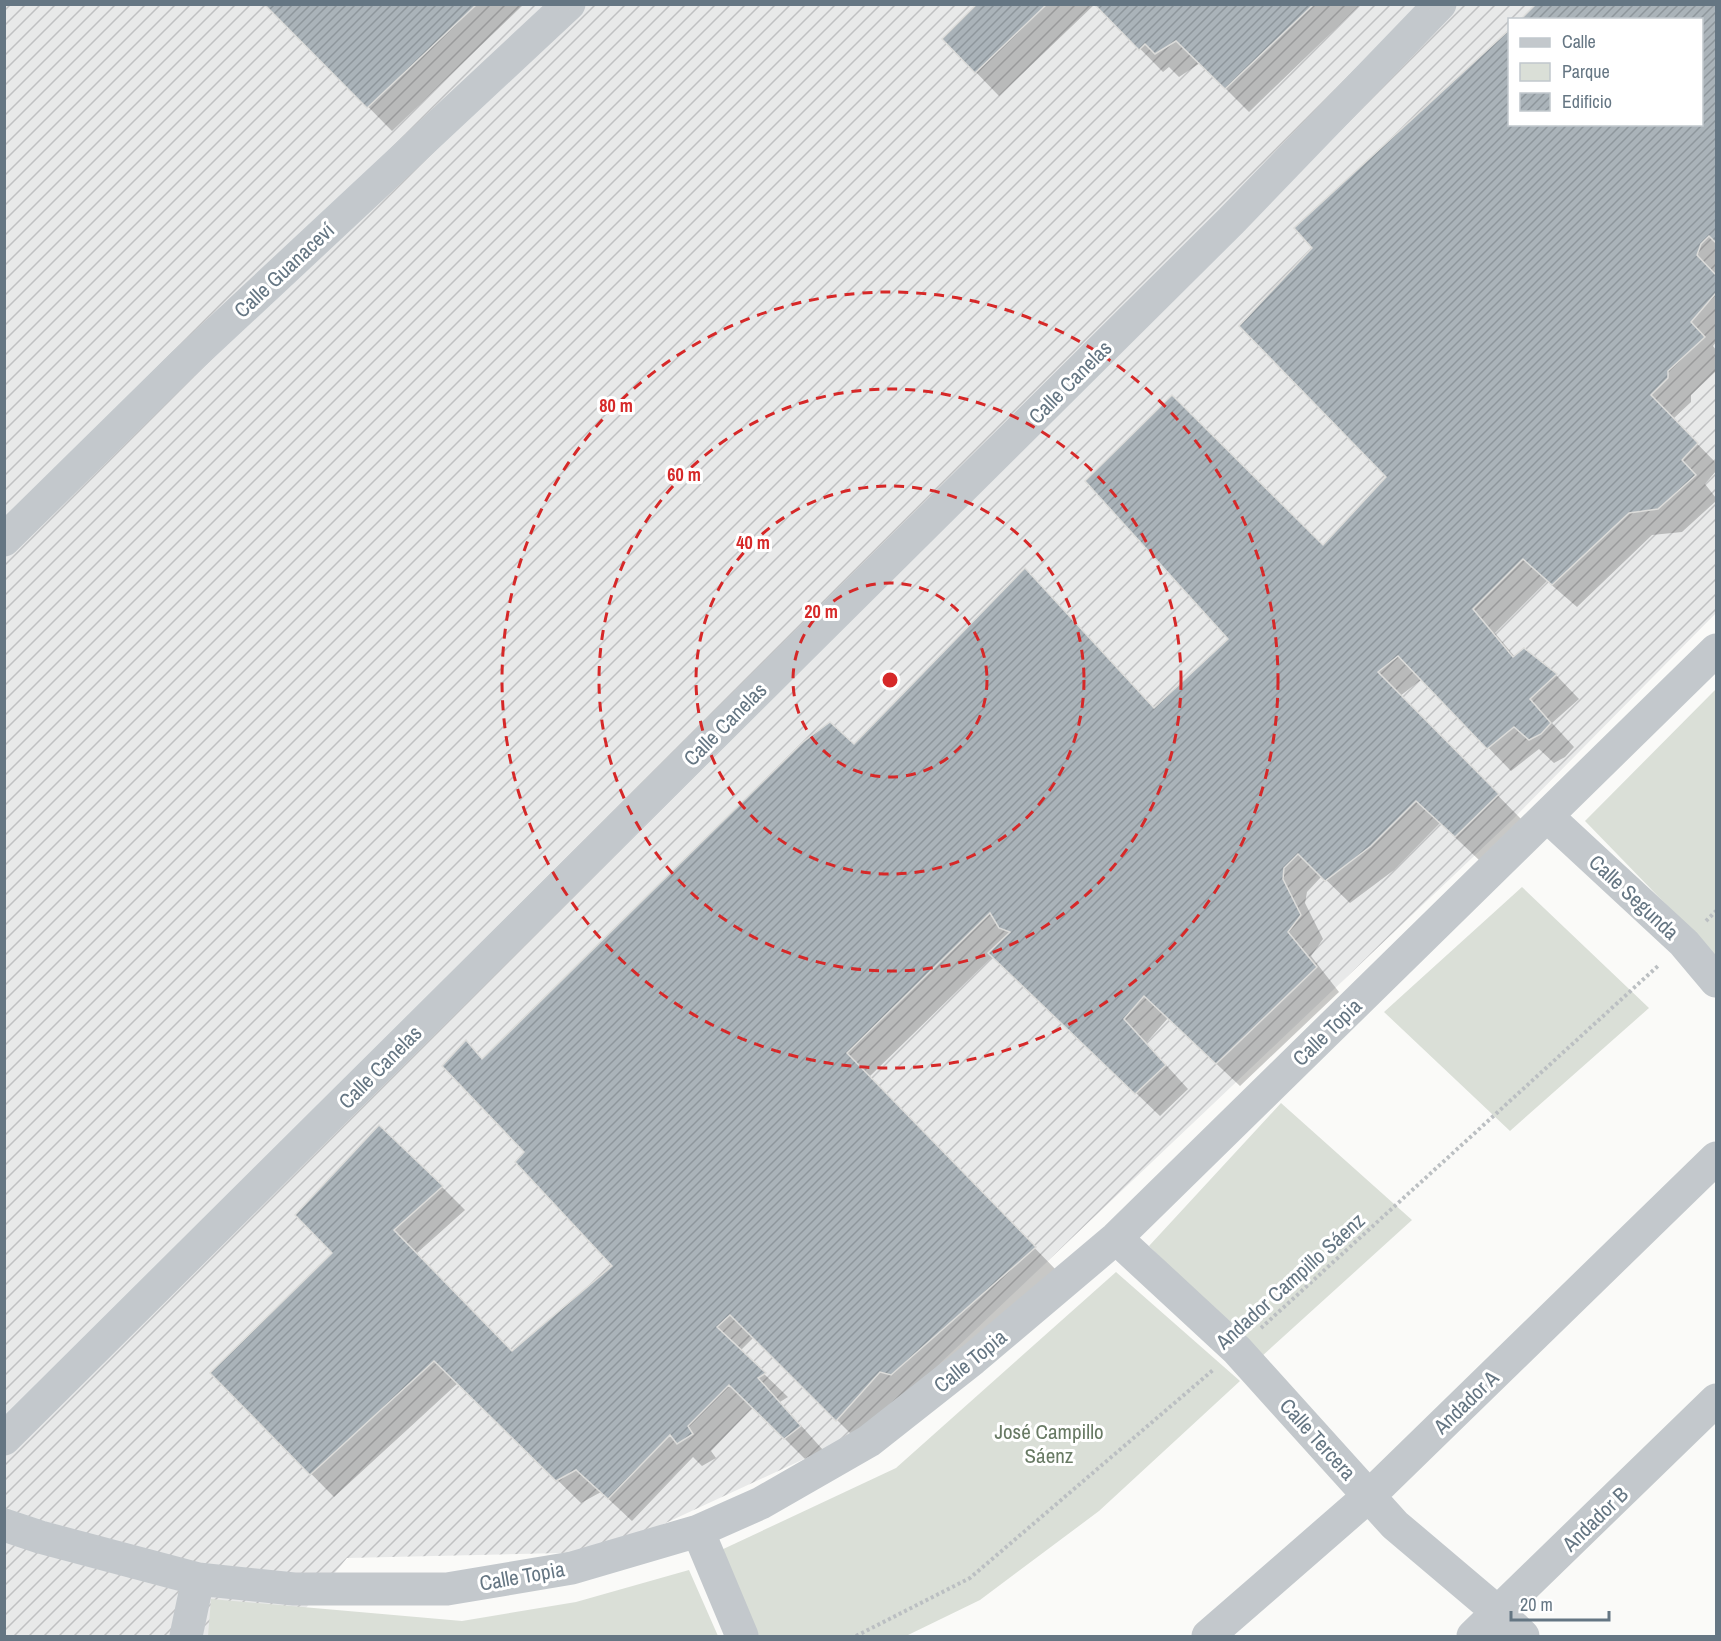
<svg xmlns="http://www.w3.org/2000/svg" width="1721" height="1641" font-family="'Archivo Narrow',sans-serif">
  <style>
    .industrial { fill: url(#industrial-furrows); fill-rule: evenodd }
    .park { fill: #dadfd7 }
    .shadow { fill: #0003 }
    .building { fill: url(#building-hatch); stroke: #dcdcda; stroke-width: 1.5 }
    .lines { fill: none; stroke-linecap: round; stroke-linejoin: round }
    .path { stroke: #bbbfc2; stroke-width: 4; stroke-dasharray: 3 3; stroke-linecap: butt }
    .minor { stroke: #c3c8cc; stroke-width: 33 }
    .ring { fill: none; stroke: #d62828; stroke-width: 3; stroke-dasharray: 10 8 }
    .labels { text-anchor: middle; dominant-baseline: central; stroke-width: 6; stroke-linejoin: round; paint-order: stroke }
    .street-label { font-size: 21px; fill: #657683; stroke: #fff }
    .park-label { font-size: 21px; fill: #687a64; stroke: #fff }
    .centre { fill: #d62828; stroke: #fff; stroke-width: 3 }
    .ring-label { font-size: 18px; text-anchor: middle; font-weight: bold; fill: #d62828; stroke: #fff; stroke-width: 6; stroke-linejoin: round; paint-order: stroke }
  </style>
  <defs>
    <pattern id="industrial-furrows" width="10" height="10" patternUnits="userSpaceOnUse" patternTransform="scale(1.5)"><rect width="10" height="10" fill="#e8e9e9"/><path d="M-1 1l2-2M0 10L10 0M9 11l2-2" fill="none" stroke="#c0c1c2"/></pattern>
    <pattern id="building-hatch" width="6" height="6" patternUnits="userSpaceOnUse" patternTransform="scale(1.5)"><rect width="6" height="6" fill="#aab3b9"/><path d="M-1 1l2-2M0 6l6-6M5 7l2-2" fill="none" stroke="#8e969c"/></pattern>
  </defs>
  <rect width="100%" height="100%" fill="#fafaf8"/>
  <path class="industrial" d="M5,5H1716V613L1512,820L873,1427L603,1552L347,1558L283,1636H5ZM1510,20H1702V124H1510Z"/>
  <path class="park" d="M1716,689V956L1585,821Z
    M1522,887L1649,1008L1510,1131L1384,1012Z
    M1281,1103L1412,1220L1261,1357L1149,1246Z
    M1116,1272L1240,1381L1099,1511L980,1600L906,1636H752L719,1551L896,1468Z
    M689,1570L718,1636H208L211,1599L462,1621L576,1602Z"/>
  <path class="shadow" d="M267,4H524L392,131Z
    M979,4H1095L999,96L944,39Z
    M1096,4H1361L1249,112L1200,63L1179,77L1169,67L1163,72Z
    M1538,4H1716V342L1713,346L1716,350V371L1691,395V402L1673,419L1716,463V471L1705,484L1716,498V501L1682,532L1652,535L1577,607L1547,581L1495,633L1515,657L1524,650L1556,675L1579,699L1552,723L1574,747L1565,757L1554,763L1539,749L1511,771L1422,679L1400,696L1521,819L1479,860L1440,823L1394,870L1350,903L1322,876L1307,892L1305,903L1323,939L1311,956L1339,992L1240,1086L1168,1018L1146,1043L1188,1089L1160,1116L993,956L869,1077L1058,1272L860,1443L754,1337L740,1351L788,1397L780,1402L823,1450L808,1462L753,1407L711,1451L716,1458L702,1466L693,1457L632,1521L601,1492L581,1503L458,1383L334,1497L212,1373L442,1187L465,1210L416,1254L512,1352L614,1266L526,1152L466,1042L483,1060L854,746L1048,593L1155,709L1231,639L1323,547L1388,476L1510,124H1702V20Z"/>
  <path class="building" d="M264,4H477L367,108Z
    M977,4H1047L975,73L942,39Z
    M1094,4H1314L1225,89L1176,41L1155,54L1145,44L1139,50Z
    M1536,4H1716V243L1709,236L1701,244L1697,255L1716,275V293L1691,322L1705,337L1668,371V378L1651,395L1698,443L1682,460L1696,475L1658,509L1629,513L1552,585L1523,559L1473,609L1513,657L1524,648L1557,674L1530,699L1551,723L1541,734L1529,740L1514,727L1487,749L1398,656L1378,672L1499,794L1455,837L1416,801L1371,846L1325,881L1298,854L1284,868L1283,879L1301,915L1288,932L1317,967L1216,1064L1144,996L1124,1019L1166,1065L1135,1094L988,953L1010,932L999,928L990,913L847,1053L1036,1247L891,1375L880,1372L836,1421L730,1315L717,1327L766,1373L758,1378L801,1426L784,1439L729,1385L688,1426L693,1434L677,1444L670,1435L608,1499L576,1470L556,1481L434,1361L310,1475L210,1373L332,1253L295,1215L379,1125L443,1186L394,1230L512,1351L612,1266L515,1162L524,1152L442,1066L466,1040L482,1059L803,742L830,722L854,744L1025,568L1154,708L1228,639L1085,481L1172,395L1323,545L1386,477L1239,326L1312,248L1294,228L1510,29V124H1702V20H1520Z"/>
  <g class="lines">
    <path class="path" d="M1706,921L1716,911
      M1261,1328L1659,965
      M856,1636L970,1578L1213,1370"/>
    <path class="minor" d="M4,540L182,365L569,4
      M1548,817L1684,943L1716,981
      M1116,1238L1237,1350L1395,1525L1499,1613L1523,1636
      M4,1439L1231,221L1440,4
      M4,1525L40,1537L198,1579L294,1589H447L572,1568L698,1531L761,1503L869,1441L973,1359L1116,1238L1716,650
      M698,1531L742,1636
      M186,1636L198,1579
      M1208,1636L1370,1495L1716,1158
      M1473,1636L1716,1400"/>
  </g>
  <g class="ring">
    <circle cx="890" cy="680" r="97"/>
    <circle cx="890" cy="680" r="194"/>
    <circle cx="890" cy="680" r="291"/>
    <circle cx="890" cy="680" r="388"/>
  </g>
  <g class="labels">
    <g class="street-label">
      <text transform="translate(284 270) rotate(-43)">Calle Guanaceví</text>
      <text transform="translate(1070 382) rotate(-45)">Calle Canelas</text>
      <text transform="translate(725 724) rotate(-45)">Calle Canelas</text>
      <text transform="translate(1634 897) rotate(43)">Calle Segunda</text>
      <text transform="translate(1327 1032) rotate(-44)">Calle Topia</text>
      <text transform="translate(380 1067) rotate(-45)">Calle Canelas</text>
      <text transform="translate(1290 1281) rotate(-42)">Andador Campillo Sáenz</text>
      <text transform="translate(970 1361) rotate(-39)">Calle Topia</text>
      <text transform="translate(1466 1402) rotate(-44)">Andador A</text>
      <text transform="translate(1318 1439) rotate(48)">Calle Tercera</text>
      <text transform="translate(1595 1519) rotate(-44)">Andador B</text>
      <text transform="translate(522 1576) rotate(-10)">Calle Topia</text>
    </g>
    <g class="park-label">
      <text x="1049" y="1431">José Campillo<tspan x="1049" dy="24">Sáenz</tspan></text>
    </g>
  </g>
  <circle cx="890" cy="680" r="9" class="centre"/>
  <g class="ring-label">
    <text x="616" y="412">80 m</text>
    <text x="684" y="481">60 m</text>
    <text x="753" y="549">40 m</text>
    <text x="821" y="618">20 m</text>
  </g>
  <rect width="1721" height="1641" fill="none" stroke="#657683" stroke-width="12"/>
  <rect x="1508" y="18" width="195" height="108" fill="#ffffff" stroke="#c1c8cd" stroke-width="1.5"/>
  <rect x="1520" y="38" width="30" height="9" fill="#c3c8cc" stroke="#c1c8cd" stroke-width="1.5"/>
  <text x="1562" y="48" font-size="18" fill="#657683">Calle</text>
  <rect x="1520" y="63" width="30" height="18" fill="#dadfd7" stroke="#c1c8cd" stroke-width="1.5"/>
  <text x="1562" y="78" font-size="18" fill="#657683">Parque</text>
  <rect x="1520" y="93" width="30" height="18" fill="url(#building-hatch)" stroke="#c1c8cd" stroke-width="1.5"/>
  <text x="1562" y="108" font-size="18" fill="#657683">Edificio</text>
  <path d="M1511 1611v9h98v-9" fill="none" stroke="#657683" stroke-width="3"/>
  <text x="1520" y="1611" font-size="18" fill="#657683" stroke="#ffffff" stroke-width="4.5" paint-order="stroke">20 m</text>
</svg>
